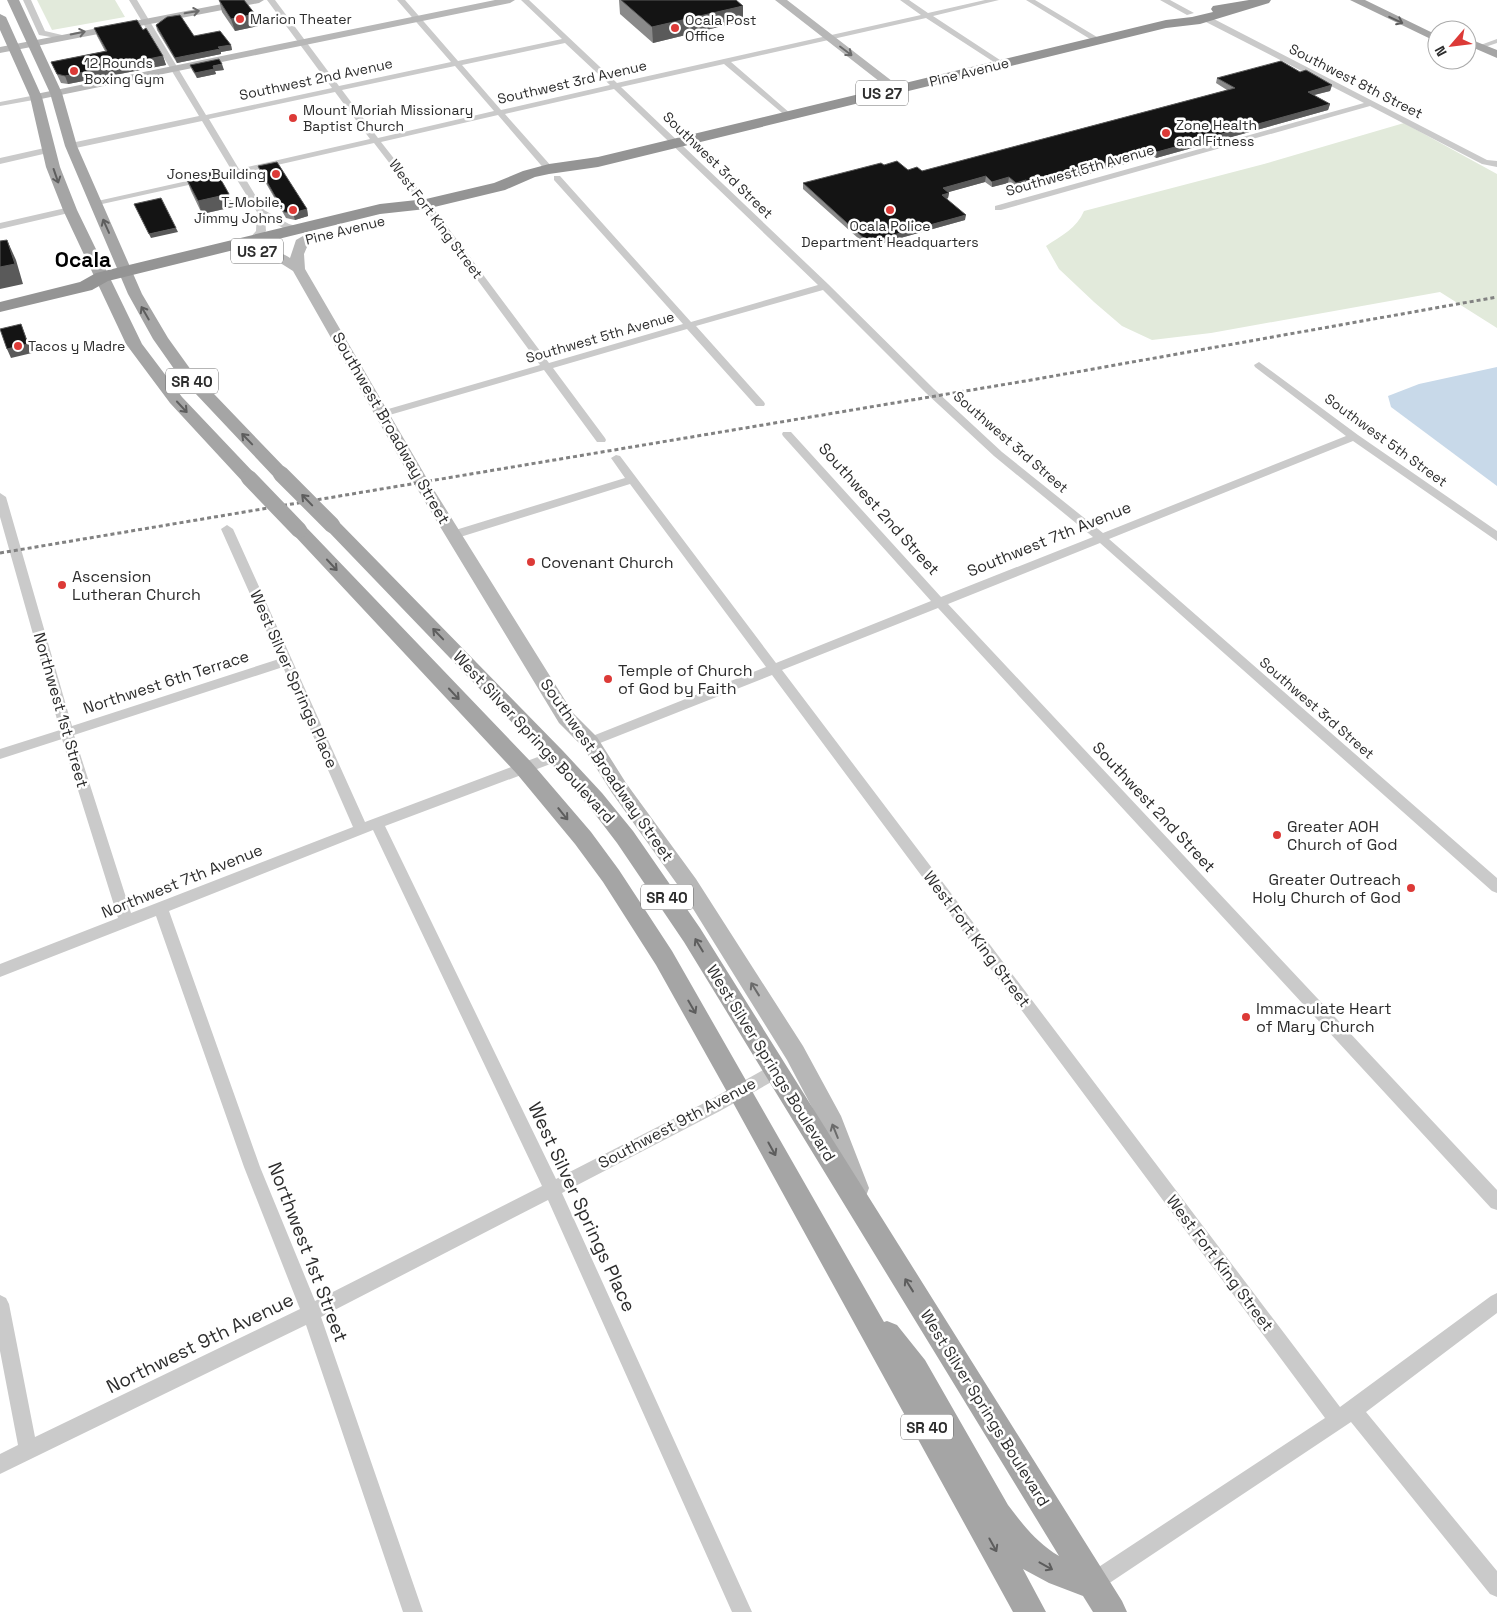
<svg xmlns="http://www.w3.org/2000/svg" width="1497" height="1612" font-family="'Space Grotesk',sans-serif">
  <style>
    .green { fill: #e2eadb }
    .water { fill: #c8d9e9 }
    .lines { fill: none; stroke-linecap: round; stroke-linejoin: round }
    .street { fill: #cacaca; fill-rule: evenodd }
    .secondary { fill: #b7b7b7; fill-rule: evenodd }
    .primary { fill: #a5a5a5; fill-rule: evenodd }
    .highway { fill: #949494; fill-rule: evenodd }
    .rail { stroke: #828282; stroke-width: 3; stroke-dasharray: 4 3; stroke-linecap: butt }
    .primary-bridge { stroke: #a5a5a5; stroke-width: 16 }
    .wall { fill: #8a8a8a }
    .shaded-wall { fill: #5a5a5a }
    .building { fill: #141414; stroke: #5a5a5a }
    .oneway { stroke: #6b6b6b }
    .oneway2 { stroke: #5d5d5d }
    .poi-dot { fill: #dc3a37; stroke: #fff; stroke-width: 2 }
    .labels { text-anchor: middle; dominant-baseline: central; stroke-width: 5; stroke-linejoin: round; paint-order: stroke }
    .far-poi-label { font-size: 14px; fill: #2d2d2d; stroke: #fff; text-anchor: start }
    .far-street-label { font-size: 14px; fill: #2d2d2d; stroke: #fff }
    .shield { fill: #fff; stroke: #6c6c6c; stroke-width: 1 }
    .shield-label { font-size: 15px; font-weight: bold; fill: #2d2d2d }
    .street-label { font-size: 16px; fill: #2d2d2d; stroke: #fff }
    .poi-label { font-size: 16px; fill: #2d2d2d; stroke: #fff; text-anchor: start }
    .near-street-label { font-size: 19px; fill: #2d2d2d; stroke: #fff }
    .far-town-label { font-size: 21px; font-weight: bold; fill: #000; stroke: #fff }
  </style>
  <rect width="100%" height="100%" fill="#fff"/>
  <path class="green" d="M37,0H115L125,17L52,30Z
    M1404,123L1497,174V328L1440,292L1211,333L1152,340L1122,326L1094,302L1059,269L1046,246C1061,236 1077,228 1084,211L1264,164Z"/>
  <path class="water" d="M1497,367V486L1391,407L1388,396L1419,384Z"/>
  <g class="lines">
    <path class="street" d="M23,0H31L45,31L62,35V39L39,35Z
      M129,0H137L206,115L332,88L267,0H275L339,86L451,62L397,0H405L458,61L562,39L521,0H529L617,83L921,15L900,0H909L928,13L985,0H999L933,16L1003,62V66H1000L926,18L731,62L791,114V118H788L724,64L621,87L828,284L934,389L1002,452L1103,533L1346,436L1255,367L1254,365L1259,362L1358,435L1497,531V541L1353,441L1109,539L1497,878V893L1492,891L1100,543L948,604L1497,1190V1210L1491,1208L938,608L782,670L1340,1407L1491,1296L1497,1293V1313L1366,1412L1497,1571V1597L1490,1594L1351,1422L1099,1590L1092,1593L1085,1590L1082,1583L1085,1576L1325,1418L772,675L595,745H585L583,742L585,739L766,667L630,484L457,538H449L447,535L449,532L625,478L611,458L616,455L620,456L776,663L931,601L783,436L782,434L783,432H791L941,597L1093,537L994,456L926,393L823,290L696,326L764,402L765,404L764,406H756L687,329L553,368L605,438L606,440L605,442H597L544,370L386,416H378L377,414L378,412L540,365L437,225L374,143L242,173L264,210L289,224L306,229L301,232L283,228L265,218L266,231L256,242L253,243L248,240L256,231L257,212L234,175L93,206V202L232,171L202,121L71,149L67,146L71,143L199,116ZM565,43L610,85L501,110L462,65ZM455,66L494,111L378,138L342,90ZM614,89L818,285L691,322L560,176H554V180L683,324L549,363L443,221L381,142L498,115L546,171L549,172L553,169L552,167L505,114ZM335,92L370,139L239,169L209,119Z
      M1026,0H1035L1102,40L1095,42Z
      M1160,0H1170L1194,13L1187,15Z
      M1204,17H1210L1487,160L1497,161V167L1482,164L1370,106L1001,210H995V206L1364,103L1204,21Z
      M1497,39V43L1479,49L1475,47Z
      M36,95H39V99L0,106V102Z
      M49,147L52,148V152L0,164V158Z
      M70,207L73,208V212L0,229V223Z
      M0,493L6,497L72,726L279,659L221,529L227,525L233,529L365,822L551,752H561L563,756L561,760L385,826L556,1179L708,1101L770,1066L776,1064L782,1066L784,1071L782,1076L720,1111L562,1193L752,1612H732L548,1200L321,1317L423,1612H403L306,1325L0,1474V1454L18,1445L0,1351V1295L6,1298L9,1304L35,1437L300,1309L244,1167L156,916L0,977V964L118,918L62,739L0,759V749L60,730L0,517ZM283,667L353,827L131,913L74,735ZM373,830L542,1186L315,1301L260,1167L169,911Z"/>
    <path class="secondary" d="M243,0H264L259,3L0,53V47Z
      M495,0H515L510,3L36,100L30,97L36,94Z
      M775,0H787L901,88L903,90L901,92H893Z
      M303,236L310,240L304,254L305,269L429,482L573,713L597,737L626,783L696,879L803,1046L841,1116L869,1188L866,1196L857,1200L848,1196L823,1128L787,1060L682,891L612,793L583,747L559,723L413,482L293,271L274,259L251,254L249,251C258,242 281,252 290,258L296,240Z"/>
    <path class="primary" d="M7,0H19L62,93L77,146L142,294L168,338L191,370L287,470L290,474L287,478L281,479L275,478L179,376L153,339L128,294L65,146L50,93Z
      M1350,0H1365L1437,35V42Z
      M0,14L6,17L42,97L60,167L77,210L142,344L182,397L255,474L258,478L255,482L249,483L243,482L170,403L126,344L63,210L46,167L30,97L0,30Z
      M1467,38L1497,50V58L1467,45Z
      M332,519L338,521L563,751L602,793L633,831L700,928L1122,1601L1127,1612H1093L1083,1596L1049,1583L1023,1569L1046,1612H1013L731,1099L656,965L603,882L575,844L517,774L293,534L290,530L293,526L299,524L305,526L531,762L591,832L619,870L672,951L884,1322L887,1321L897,1325L925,1360L1008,1505C1023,1525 1037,1543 1059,1556L684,942L617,843L588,805L549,761L326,529L323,525L326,521Z"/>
    <path class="highway" d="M1249,0H1271L1269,3L1200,24L1166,28L598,167L549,174L535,177L505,190L426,209L380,214L108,281L92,290L0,312V302L80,282L96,273L380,204L426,199L494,183L523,171L549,164L598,157L1166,20L1192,17L1213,12L1211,9L1213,6Z"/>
    <path class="rail" d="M0,553L1037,379L1497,297"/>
    <path class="primary-bridge" d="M281,474L332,525
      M249,478L299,530"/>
  </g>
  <path class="wall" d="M219,0L255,14L258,26L235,31L222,12Z
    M619,0H736L743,21L653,43L620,14Z
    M156,25L194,36L231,45L232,50L221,52V54L177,63L157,30Z
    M94,28L143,30L163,56L166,65L68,84L61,83L51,62L105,51L97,36Z
    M190,65L224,70L215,71L216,74L197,78L192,70Z
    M1300,72L1332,85L1330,91L1314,95L1330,104L1328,110L1156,158L1153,156L1030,190L1025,186L1015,188L1008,183L992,187L985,182L948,192L949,193L948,198L947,199L965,220L868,247L803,189V183L884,165L908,170L922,171L1227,90L1216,83L1217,78Z
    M258,166L307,209L308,216L295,220L286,218L260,173Z
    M186,178L229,194L233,207L202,214L191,191Z"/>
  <path class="shaded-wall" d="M743,6V21L653,43L652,27Z
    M255,14L258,26L235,31L231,19Z
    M231,45L232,50L221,52V54L177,63L175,58L218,47Z
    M163,56L166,65L68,84L65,76Z
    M222,64L224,70L215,71L216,74L197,78L195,73L213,66Z
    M1332,85L1330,91L1306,97L1308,92Z
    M1330,104L1328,110L1156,158L1157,152Z
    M1154,150L1153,156L1030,190L1031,184Z
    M986,176L985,182L942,194L943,188Z
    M1009,177L1008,183L992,187V182Z
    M1026,180L1025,186L1015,188L1016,183Z
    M949,193L948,198L941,200L942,195Z
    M229,194L233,207L202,214L198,201Z
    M307,209L308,216L295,220L293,213Z
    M966,215L965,220L868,247V242Z
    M176,228L178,232L151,238L149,234Z
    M7,240L16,260L23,284L0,289V267Z
    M21,324L32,353L11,358L7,349Z"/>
  <path class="building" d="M219,0H244L255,14L231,19Z
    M621,0H736L743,6L652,27Z
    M180,15L194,36L220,31L231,45L218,47L220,49L175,58L156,25L167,17Z
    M137,20L143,30L146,28L163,56L65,76L57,74L51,62L107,51L94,28Z
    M219,59L222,64L213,66L214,69L195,73L190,65Z
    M1281,61L1300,72L1306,70L1332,85L1308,92L1330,104L1157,152L1154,150L1031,184L1026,180L1016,183L1009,177L992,182L986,176L943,188L949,193L942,195L966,215L868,242L803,183L881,163L884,165L897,161L908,170L917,167L922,171L1235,88L1217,78Z
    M277,162L307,209L293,213L284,212L258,166Z
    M216,171L229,194L198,201L186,178Z
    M161,198L176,228L149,234L134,204Z
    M7,240L15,264L0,267V241Z
    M21,324L28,344L7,349L0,329Z"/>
  <defs><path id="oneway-shaft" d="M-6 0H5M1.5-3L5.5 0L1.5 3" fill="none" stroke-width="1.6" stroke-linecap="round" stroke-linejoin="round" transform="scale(1.25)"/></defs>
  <g class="oneway">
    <use href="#oneway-shaft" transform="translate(192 12) rotate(-10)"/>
    <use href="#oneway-shaft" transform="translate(78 33) rotate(-11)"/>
    <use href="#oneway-shaft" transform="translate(846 51) rotate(37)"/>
    <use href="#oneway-shaft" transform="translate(755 989) rotate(-122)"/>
    <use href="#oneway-shaft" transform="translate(835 1131) rotate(-112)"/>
  </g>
  <g class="oneway2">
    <use href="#oneway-shaft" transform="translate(1396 20) rotate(25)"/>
    <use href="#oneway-shaft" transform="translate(56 176) rotate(71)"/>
    <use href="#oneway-shaft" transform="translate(106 226) rotate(-114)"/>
    <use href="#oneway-shaft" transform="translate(145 313) rotate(-120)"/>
    <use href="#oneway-shaft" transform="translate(182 407) rotate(47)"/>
    <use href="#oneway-shaft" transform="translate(247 439) rotate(-134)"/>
    <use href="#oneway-shaft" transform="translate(307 500) rotate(-134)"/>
    <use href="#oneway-shaft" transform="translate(332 565) rotate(47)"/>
    <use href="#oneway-shaft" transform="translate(438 634) rotate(-134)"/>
    <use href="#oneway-shaft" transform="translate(454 694) rotate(47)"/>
    <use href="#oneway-shaft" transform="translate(563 814) rotate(51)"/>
    <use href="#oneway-shaft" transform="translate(699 945) rotate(-121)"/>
    <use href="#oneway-shaft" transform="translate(692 1007) rotate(60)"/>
    <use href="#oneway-shaft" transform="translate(772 1149) rotate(61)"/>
    <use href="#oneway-shaft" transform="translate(909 1285) rotate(-122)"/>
    <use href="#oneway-shaft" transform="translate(993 1545) rotate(61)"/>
    <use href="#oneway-shaft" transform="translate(1046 1566) rotate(29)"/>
  </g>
  <g class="poi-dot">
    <circle cx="240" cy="19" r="5"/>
    <circle cx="675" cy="28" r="5"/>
    <circle cx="74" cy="71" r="5"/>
    <circle cx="293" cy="118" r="5"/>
    <circle cx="1166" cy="133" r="5"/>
    <circle cx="276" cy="174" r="5"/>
    <circle cx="293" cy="210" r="5"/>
    <circle cx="890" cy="210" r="5"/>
    <circle cx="18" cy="346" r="5"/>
    <circle cx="531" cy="562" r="5"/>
    <circle cx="62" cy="585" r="5"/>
    <circle cx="608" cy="679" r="5"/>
    <circle cx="1277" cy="835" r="5"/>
    <circle cx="1411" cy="888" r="5"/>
    <circle cx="1246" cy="1017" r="5"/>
  </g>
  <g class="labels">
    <g class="far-poi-label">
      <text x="250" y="19">Marion Theater</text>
      <text x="685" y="20">Ocala Post<tspan x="685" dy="16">Office</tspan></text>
      <text x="84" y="63">12 Rounds<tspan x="84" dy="16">Boxing Gym</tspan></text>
      <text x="303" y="110">Mount Moriah Missionary<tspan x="303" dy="16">Baptist Church</tspan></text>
      <text x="1176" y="125">Zone Health<tspan x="1176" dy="16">and Fitness</tspan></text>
      <text x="266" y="174" text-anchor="end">Jones Building</text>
      <text x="283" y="202" text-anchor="end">T-Mobile,<tspan x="283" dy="16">Jimmy Johns</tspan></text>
      <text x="890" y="226" text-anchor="middle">Ocala Police<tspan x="890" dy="16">Department Headquarters</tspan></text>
      <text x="28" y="346">Tacos y Madre</text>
    </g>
    <g class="far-street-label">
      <text transform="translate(969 72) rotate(-14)">Pine Avenue</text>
      <text transform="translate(316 79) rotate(-12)">Southwest 2nd Avenue</text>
      <text transform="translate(1356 81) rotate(27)">Southwest 8th Street</text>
      <text transform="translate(572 82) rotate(-13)">Southwest 3rd Avenue</text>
      <text transform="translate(718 165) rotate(44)">Southwest 3rd Street</text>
      <text transform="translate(1080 170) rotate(-16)">Southwest 5th Avenue</text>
      <text transform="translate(436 219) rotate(53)">West Fort King Street</text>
      <text transform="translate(345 230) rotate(-14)">Pine Avenue</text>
      <text transform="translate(600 337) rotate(-16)">Southwest 5th Avenue</text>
      <text transform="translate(1386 440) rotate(36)">Southwest 5th Street</text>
      <text transform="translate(1011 442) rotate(41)">Southwest 3rd Street</text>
      <text transform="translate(1317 708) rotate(41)">Southwest 3rd Street</text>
    </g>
    <g class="shield">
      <rect x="856" y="80.5" width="52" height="25" rx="4"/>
      <rect x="231" y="238.5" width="52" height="25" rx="4"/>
      <rect x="166" y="368.5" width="52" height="25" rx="4"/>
      <rect x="641" y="884.5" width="52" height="25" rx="4"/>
      <rect x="901" y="1414.5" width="52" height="25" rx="4"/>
    </g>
    <g class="shield-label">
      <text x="882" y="93">US 27</text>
      <text x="257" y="251">US 27</text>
      <text x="192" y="381">SR 40</text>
      <text x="667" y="897">SR 40</text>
      <text x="927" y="1427">SR 40</text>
    </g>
    <g class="street-label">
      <text transform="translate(391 428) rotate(60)">Southwest Broadway Street</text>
      <text transform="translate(879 509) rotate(48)">Southwest 2nd Street</text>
      <text transform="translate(1049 539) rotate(-22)">Southwest 7th Avenue</text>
      <text transform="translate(294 679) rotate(66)">West Silver Springs Place</text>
      <text transform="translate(166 682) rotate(-18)">Northwest 6th Terrace</text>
      <text transform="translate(61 710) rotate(74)">Northwest 1st Street</text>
      <text transform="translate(534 737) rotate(47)">West Silver Springs Boulevard</text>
      <text transform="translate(607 770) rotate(55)">Southwest Broadway Street</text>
      <text transform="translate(1154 807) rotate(47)">Southwest 2nd Street</text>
      <text transform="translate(182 881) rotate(-22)">Northwest 7th Avenue</text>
      <text transform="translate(977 939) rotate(53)">West Fort King Street</text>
      <text transform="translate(771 1063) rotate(58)">West Silver Springs Boulevard</text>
      <text transform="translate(677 1123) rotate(-28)">Southwest 9th Avenue</text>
      <text transform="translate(1220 1263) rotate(53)">West Fort King Street</text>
      <text transform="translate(985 1408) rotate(58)">West Silver Springs Boulevard</text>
    </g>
    <g class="poi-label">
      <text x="541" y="562">Covenant Church</text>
      <text x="72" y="576">Ascension<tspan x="72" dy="18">Lutheran Church</tspan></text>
      <text x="618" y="670">Temple of Church<tspan x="618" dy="18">of God by Faith</tspan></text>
      <text x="1287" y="826">Greater AOH<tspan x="1287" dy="18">Church of God</tspan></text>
      <text x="1401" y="879" text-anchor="end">Greater Outreach<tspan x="1401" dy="18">Holy Church of God</tspan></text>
      <text x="1256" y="1008">Immaculate Heart<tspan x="1256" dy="18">of Mary Church</tspan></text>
    </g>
    <g class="near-street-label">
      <text transform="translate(582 1207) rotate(65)">West Silver Springs Place</text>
      <text transform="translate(308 1252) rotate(69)">Northwest 1st Street</text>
      <text transform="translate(200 1343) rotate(-26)">Northwest 9th Avenue</text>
    </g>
    <g class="far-town-label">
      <text x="83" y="259">Ocala</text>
    </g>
  </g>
  <g transform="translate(1452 45) rotate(242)"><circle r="24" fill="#ffffff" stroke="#ababab"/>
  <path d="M0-4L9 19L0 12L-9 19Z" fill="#dc3a37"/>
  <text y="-8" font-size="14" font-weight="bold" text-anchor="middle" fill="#2d2d2d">N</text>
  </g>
</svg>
